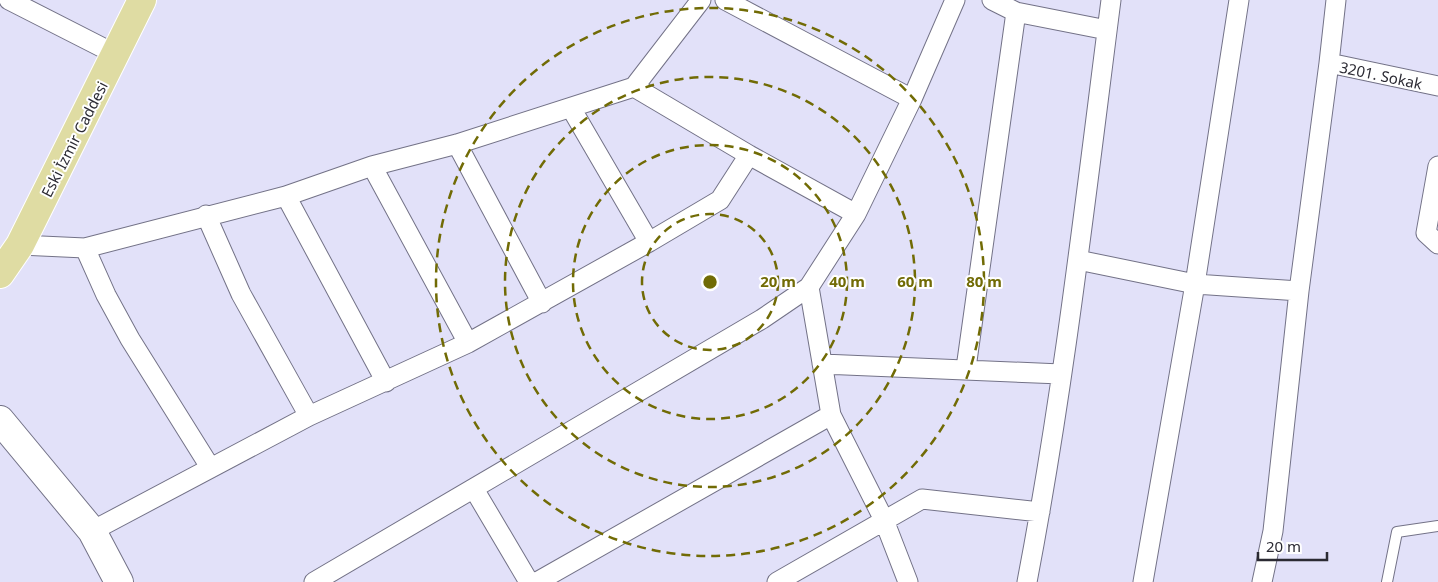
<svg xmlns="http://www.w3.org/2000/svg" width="1438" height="582" font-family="'Noto Sans',sans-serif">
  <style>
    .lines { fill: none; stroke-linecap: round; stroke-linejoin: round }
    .lane-casing { stroke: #737287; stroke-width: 12 }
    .street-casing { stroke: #737287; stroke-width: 21 }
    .secondary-casing { stroke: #737287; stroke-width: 30 }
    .primary-casing { stroke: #fff; stroke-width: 30 }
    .lane { stroke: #fff; stroke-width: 10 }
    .street { stroke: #fff; stroke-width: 19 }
    .secondary { stroke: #fff; stroke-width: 28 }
    .primary { stroke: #dfdca3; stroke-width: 28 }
    .ring { fill: none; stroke: #716b05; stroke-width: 2.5; stroke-dasharray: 9 6 }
    .labels { text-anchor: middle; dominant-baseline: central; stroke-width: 4; stroke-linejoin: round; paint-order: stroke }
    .street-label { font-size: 15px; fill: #2b2a33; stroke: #fff }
    .centre { fill: #716b05; stroke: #fff; stroke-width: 2.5 }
    .ring-label { font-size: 15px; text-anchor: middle; font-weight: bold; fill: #716b05; stroke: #fff; stroke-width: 4; stroke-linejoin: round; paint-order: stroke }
  </style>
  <rect width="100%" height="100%" fill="#e2e1f9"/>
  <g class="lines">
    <defs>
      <path id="lane" d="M1387,582L1397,532L1438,526"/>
      <path id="street" d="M9,0L117,55
        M725,0L912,99
        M992,0L1016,12L1107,30
        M1336,0L1329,63L1438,86
        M634,87L749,155L856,214
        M571,108L649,242
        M457,144L542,303
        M372,166L468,343
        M1438,166L1426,233L1438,244
        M286,196L386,382
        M206,215L241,294L309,416
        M20,245L85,248L286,196L372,166L457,144L634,87L701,0
        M85,248L106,295L130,339L210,467
        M1078,260L1195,284L1299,291
        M822,364L1061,374
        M966,368L1016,12
        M831,415L884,520L908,582
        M474,489L529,582
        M92,531L309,416L468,343L649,242L720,200L749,155
        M314,582L762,319L809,287L856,214L912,99L955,0
        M537,582L831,415L809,287
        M777,582L922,499L1040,512
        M1027,582C1064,389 1086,194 1111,0
        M1143,582L1195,284L1239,0
        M1262,582L1273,531L1299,291L1329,63"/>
      <path id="secondary" d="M0,420L92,531L119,582"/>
      <path id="primary" d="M0,274L20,245L142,0"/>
    </defs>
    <use href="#lane" class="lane-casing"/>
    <use href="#street" class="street-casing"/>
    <use href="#secondary" class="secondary-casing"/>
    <use href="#primary" class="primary-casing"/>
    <use href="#lane" class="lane"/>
    <use href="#street" class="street"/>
    <use href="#secondary" class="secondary"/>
    <use href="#primary" class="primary"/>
  </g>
  <g class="ring">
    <circle cx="710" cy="282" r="68"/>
    <circle cx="710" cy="282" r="137"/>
    <circle cx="710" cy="282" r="205"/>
    <circle cx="710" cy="282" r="274"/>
  </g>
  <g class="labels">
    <g class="street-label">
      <text transform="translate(1381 75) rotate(12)">3201. Sokak</text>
      <text transform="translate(74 139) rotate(-63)">Eski İzmir Caddesi</text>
    </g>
  </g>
  <circle cx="710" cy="282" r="8" class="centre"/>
  <g class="ring-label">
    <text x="778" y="287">20 m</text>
    <text x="847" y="287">40 m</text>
    <text x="915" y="287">60 m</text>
    <text x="984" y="287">80 m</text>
  </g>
  <path d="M1258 552v8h69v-8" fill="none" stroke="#2b2a33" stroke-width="2.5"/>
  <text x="1266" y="552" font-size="15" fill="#2b2a33" stroke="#ffffff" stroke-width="4" paint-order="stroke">20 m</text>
</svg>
